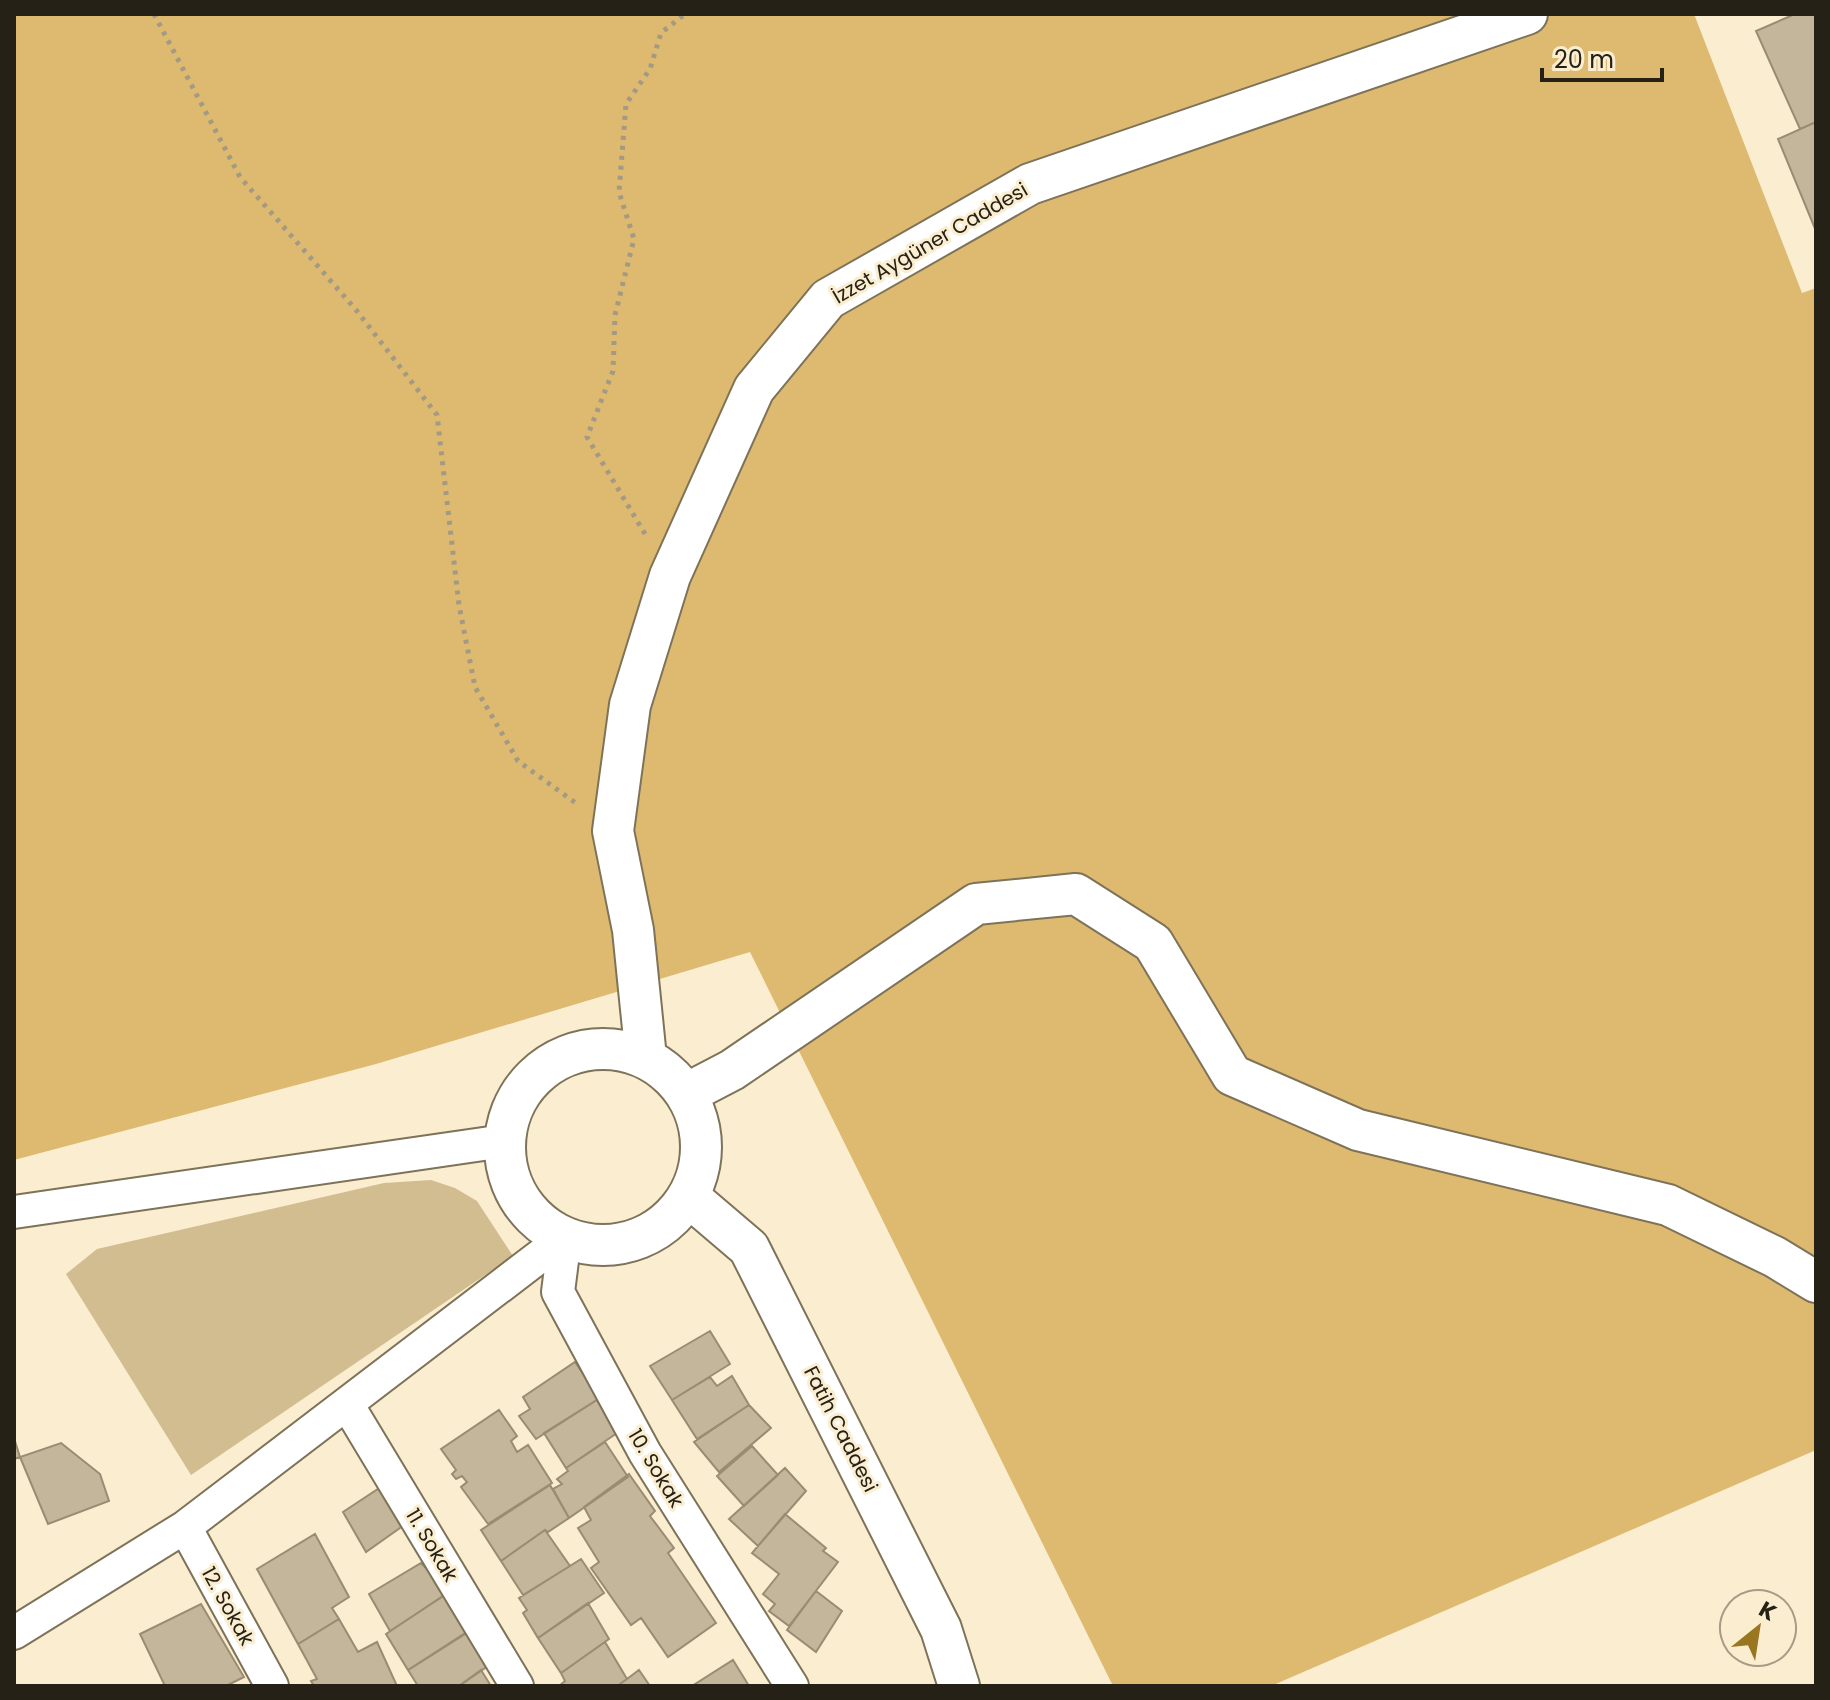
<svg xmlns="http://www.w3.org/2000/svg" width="1830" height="1700" font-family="Poppins,sans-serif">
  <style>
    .green { fill: #d2bd90 }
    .forest { fill: #ddba70 }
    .building { fill: #c3b69a; stroke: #998c72; stroke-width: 2 }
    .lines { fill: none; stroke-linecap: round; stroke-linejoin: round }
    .minor-casing { stroke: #7e7258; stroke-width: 36 }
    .tertiary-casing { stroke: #7e7258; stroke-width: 44 }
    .path { stroke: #a49a84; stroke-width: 5; stroke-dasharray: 4 6; stroke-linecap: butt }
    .minor { stroke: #fff; stroke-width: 32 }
    .tertiary { stroke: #fff; stroke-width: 40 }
    .labels { text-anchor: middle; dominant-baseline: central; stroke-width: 6; stroke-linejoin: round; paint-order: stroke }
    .street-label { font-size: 20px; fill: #262116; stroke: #fbedd0 }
  </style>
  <rect width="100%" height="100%" fill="#fbedd0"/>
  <path class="green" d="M431,1180L455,1188L477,1201L513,1256L191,1475L66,1274L97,1249L384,1183Z"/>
  <path class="forest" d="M14,14H1694L1802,293L1816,288V1450L1271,1686H1113L750,952L376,1064L14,1160Z"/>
  <path class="building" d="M1795,14H1816V122L1800,129L1756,31Z
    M1816,122V231L1778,139Z
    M710,1331L730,1364L672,1400L650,1366Z
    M575,1362L600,1398L536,1439L519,1416L530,1409L523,1397Z
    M732,1376L749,1405L697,1439L672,1400L710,1377L717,1386Z
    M597,1400L617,1433L566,1468L544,1433Z
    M749,1405L771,1428L719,1472L694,1442Z
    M499,1410L517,1436L511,1441L517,1452L528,1445L552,1483L488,1524L461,1487L467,1482L462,1476L456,1479L452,1474L456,1470L441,1449Z
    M14,1438L20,1457L14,1459Z
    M605,1442L628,1477L569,1518L553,1489L562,1484L557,1479L568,1471L566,1468Z
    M61,1443L100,1474L109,1501L48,1524L20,1457Z
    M752,1446L778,1475L744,1506L717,1476Z
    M785,1468L806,1491L758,1546L729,1519Z
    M629,1474L655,1511L650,1516L674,1548L668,1553L716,1623L668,1657L641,1618L631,1625L591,1568L599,1562L578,1528L591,1520L584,1507Z
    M384,1485L407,1523L366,1552L343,1512Z
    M550,1485L569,1518L548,1532L545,1530L501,1561L481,1530Z
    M785,1514L826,1548L823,1551L838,1562L789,1626L769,1611L775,1604L763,1594L779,1574L752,1553Z
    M545,1530L570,1566L523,1595L501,1561Z
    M315,1534L349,1597L332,1608L339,1619L298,1644L257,1569Z
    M581,1559L604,1593L538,1638L523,1613L527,1610L519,1598Z
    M421,1563L426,1568L433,1565L451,1591L390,1631L369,1594Z
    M816,1591L842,1611L816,1652L787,1630Z
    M446,1594L470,1631L408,1670L386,1634Z
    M588,1603L609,1639L561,1673L538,1638Z
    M201,1604L244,1677L226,1686H165L140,1634Z
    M339,1619L358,1652L377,1642L397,1686H314L311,1681L317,1679L298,1644Z
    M467,1632L488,1666L459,1686H418L408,1670Z
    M605,1642L627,1679L617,1686H559L565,1681L561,1673Z
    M733,1660L749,1686H692Z
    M481,1670L491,1686H459Z
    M639,1670L650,1686H617L627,1679Z"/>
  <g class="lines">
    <defs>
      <path id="minor" d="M14,1212L504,1141
        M565,1237L558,1292L645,1453L792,1686
        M347,1404L517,1686
        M185,1527L272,1686
        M14,1633L185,1527L565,1237"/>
      <path id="tertiary" d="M505 1147a98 98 0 1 1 196 0a98 98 0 1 1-196 0Z
        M646,1058L633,930L613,831L630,705L670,576L754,389L828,299L1030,184L1527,14
        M686,1094L732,1070L976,904L1076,894L1153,943L1232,1075L1358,1130L1668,1205L1775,1257L1816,1282
        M688,1196L749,1248L941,1629L959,1686"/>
    </defs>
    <use href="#minor" class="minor-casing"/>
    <use href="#tertiary" class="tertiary-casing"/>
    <path class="path" d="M154,14L240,177L357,311L437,415L459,605L475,687L518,761L577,804
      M645,534L587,437L613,371L615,315L634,239L619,192L626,104L650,69L661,33L685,14"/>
    <use href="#minor" class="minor"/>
    <use href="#tertiary" class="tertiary"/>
  </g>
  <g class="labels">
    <g class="street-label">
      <text transform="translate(930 243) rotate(-30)">İzzet Aygüner Caddesi</text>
      <text transform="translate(841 1429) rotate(63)">Fatih Caddesi</text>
      <text transform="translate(656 1468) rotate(59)">10. Sokak</text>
      <text transform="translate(432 1545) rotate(59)">11. Sokak</text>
      <text transform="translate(228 1606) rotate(61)">12. Sokak</text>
    </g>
  </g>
  <rect width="1830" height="1700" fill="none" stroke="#262116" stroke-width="32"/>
  <g transform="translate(1758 1628) rotate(30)"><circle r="38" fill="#fbedd0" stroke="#a69b86" stroke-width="2"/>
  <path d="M0-6L14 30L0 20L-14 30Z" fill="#997620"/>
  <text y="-12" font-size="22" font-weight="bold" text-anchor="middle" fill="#262116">K</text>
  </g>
  <path d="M1542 68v12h120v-12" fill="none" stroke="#262116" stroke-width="4"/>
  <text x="1554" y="68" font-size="24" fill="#262116" stroke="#fbedd0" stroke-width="6" paint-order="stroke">20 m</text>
</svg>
